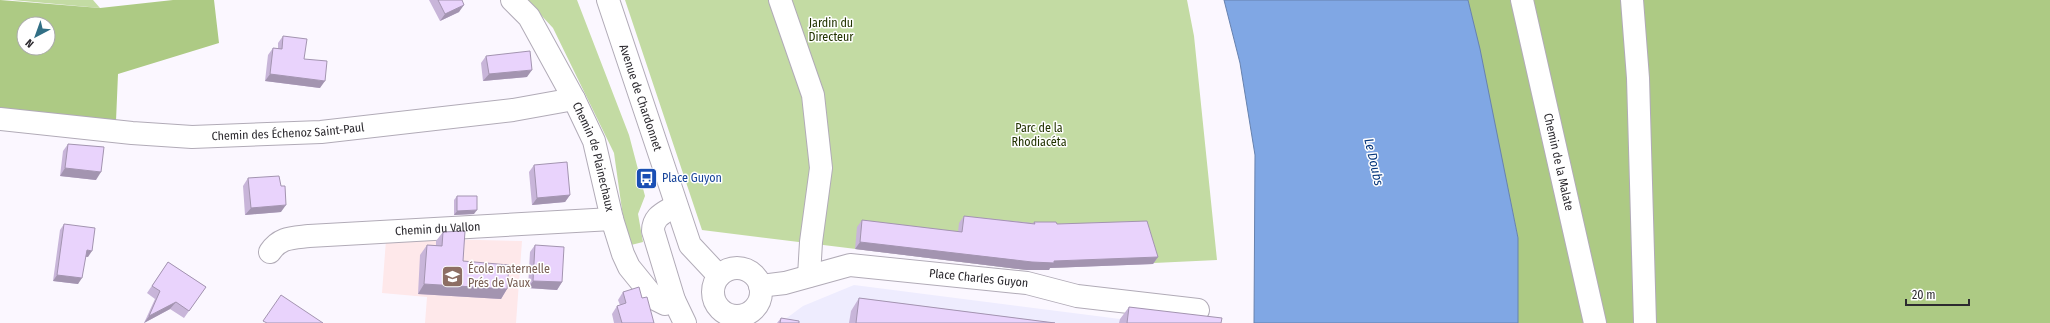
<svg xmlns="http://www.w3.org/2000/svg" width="2050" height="323" font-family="'Fira Sans Condensed',sans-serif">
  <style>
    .industrial { fill: #eeecfe }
    .education { fill: #fee8ea }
    .green { fill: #c3dba3 }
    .forest { fill: #adca84; fill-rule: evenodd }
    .water { fill: #80a7e4; stroke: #6782ae }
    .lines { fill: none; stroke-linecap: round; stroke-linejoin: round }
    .street-casing { stroke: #b1abb7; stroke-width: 24 }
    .secondary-casing { stroke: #b1abb7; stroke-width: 24 }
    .street { stroke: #fff; stroke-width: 22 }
    .secondary { stroke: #fff; stroke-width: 22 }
    .wall { fill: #c8b5d9 }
    .shaded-wall { fill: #a394b0 }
    .building { fill: #e9d3fc; stroke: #a394b0 }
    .labels { text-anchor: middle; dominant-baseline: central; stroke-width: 3; stroke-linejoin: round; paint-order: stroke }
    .park-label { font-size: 12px; fill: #230; stroke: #fff }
    .street-label { font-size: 12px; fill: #2c2a2f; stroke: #fff }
    .transit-label { font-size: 12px; fill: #164399; stroke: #fff; text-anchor: start }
    .education-label { font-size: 12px; fill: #785e54; stroke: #fff; text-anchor: start }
    .water-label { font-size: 13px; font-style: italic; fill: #04357b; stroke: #fff }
  </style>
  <rect width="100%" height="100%" fill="#fbf7ff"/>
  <path class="industrial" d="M854,285L1120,319L1153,323H780L803,306Z"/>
  <path class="education" d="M437,239L522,241L516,323H425L427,297L382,293L386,240Z"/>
  <path class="green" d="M9,0H93L100,8L12,0Z
    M527,0H577L629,135L645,196L638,214L643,242L631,245L624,224L614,153L553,28Z
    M625,0H1187L1194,36L1217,260L1049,268V270H1027L702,230Z"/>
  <path class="forest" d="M0,0L100,8L173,0H214L219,43L118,74L116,121L0,109ZM24,24H48V48H24Z
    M1468,0H2050V323H1518V238Z"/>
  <path class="water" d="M1224,0H1468L1480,49L1518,238V323H1254L1255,155L1240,63Z"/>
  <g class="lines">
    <defs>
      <g id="street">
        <path id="s1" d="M512,0L529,17L574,99L594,141L612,219L623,254L629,267L655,299L665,304L674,300"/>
        <path id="s2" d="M608,0L690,245L719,276"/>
        <path d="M780,0L813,95L821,168L811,242L809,276"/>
        <path id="s3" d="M1522,0L1595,323"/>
        <path id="s4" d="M0,119L132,133L192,137L321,132L513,110L574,99"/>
        <path d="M675,206C664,213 653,216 653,231L674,300L685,323"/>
        <path id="s5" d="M270,252C280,237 292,238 309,236L612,219"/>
        <circle cx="737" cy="292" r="24"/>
        <path id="s6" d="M760,286L785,283L850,265L1027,283L1077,296L1198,310"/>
      </g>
      <path id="secondary" d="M1632,0L1638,78L1645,323"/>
    </defs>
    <use href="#street" class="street-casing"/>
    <use href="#secondary" class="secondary-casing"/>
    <use href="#street" class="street"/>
    <use href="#secondary" class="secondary"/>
  </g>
  <path class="wall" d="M429,0H462L459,12L440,21Z
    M283,36L304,59L320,88L265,81L268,55L273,48H278V43Z
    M486,56L527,77L483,81L481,63Z
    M68,144L96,180L60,176L63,151Z
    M534,165L570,195L565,202L532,205L529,172Z
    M248,178L281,212L245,215L243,186Z
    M457,196L474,214L454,215V200Z
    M964,216L1033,223L1034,222L1057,224L1158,257L1153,264L1050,268L1049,270H1027L855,249L857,227L862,220L958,232L959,223Z
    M64,224L88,257H85L78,284L53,281L60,230Z
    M443,232L463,261L507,289L501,299L418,294L420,255L427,245H436V241Z
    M535,245L562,282L557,290L528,288L530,252Z
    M168,262L206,287L184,318L170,309L144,323L155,299L147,293Z
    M623,292L642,298L654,323H614L612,314L617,306L620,305L618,300Z
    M859,298L1055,323H849L851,311Z
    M1129,307L1221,323H1119L1120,319Z
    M781,318L799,323H777Z"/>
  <path class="shaded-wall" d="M464,5L459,12L440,21L445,14Z
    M532,70L527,77L483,81L489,74Z
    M270,74L325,81L320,88L265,81Z
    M65,168L101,172L96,180L60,176Z
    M570,195L565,202L532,205L537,198Z
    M286,205L281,212L245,215L251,208Z
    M477,210L474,214L454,215L457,211Z
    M860,242L1054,261L1158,257L1153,264L1050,268L1049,270H1027L855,249Z
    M87,250L92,251L88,257L82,256Z
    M57,275L82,278L78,284L53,281Z
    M533,281L562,282L557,290L528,288Z
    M424,284L507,289L501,299L418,294Z
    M176,302L170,309L144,323L149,316Z"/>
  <path class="building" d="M438,0H462L464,5L445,14Z
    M283,36L307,39L304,59L327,61L325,81L270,74L273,48L282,49Z
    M530,51L532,70L489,74L486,56Z
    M68,144L104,147L101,172L65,168Z
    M567,162L570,195L537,198L534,165Z
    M279,176L281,186H285L286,205L251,208L248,178Z
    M457,196H477V210L457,211Z
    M964,216L1035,224L1034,222H1056L1057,224L1147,221L1158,257L1054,261V263L1032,262L860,242L862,220L962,232Z
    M64,224L95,228L92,251L87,250L82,278L57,275Z
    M465,231L463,261L509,265L507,289L424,284L427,245L442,246L443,232Z
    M535,245L564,247L562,282L533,281Z
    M168,262L206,287L189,311L176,302L149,316L160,291L152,286Z
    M639,287L642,298L647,297L654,323H622L617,306L626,303L623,292Z
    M281,295L323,323H267L263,321Z
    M859,298L1055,323H856Z
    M1129,307L1222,318L1221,323H1127Z
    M781,318L799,321V323H780Z"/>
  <defs>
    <symbol id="bus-square" viewBox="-11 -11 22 22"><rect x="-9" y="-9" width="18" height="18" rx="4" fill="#1a4fb4" stroke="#fff"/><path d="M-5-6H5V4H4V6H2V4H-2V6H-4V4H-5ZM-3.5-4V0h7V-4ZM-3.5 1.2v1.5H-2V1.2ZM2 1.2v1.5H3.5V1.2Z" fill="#fff"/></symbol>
    <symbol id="school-square" viewBox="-11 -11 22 22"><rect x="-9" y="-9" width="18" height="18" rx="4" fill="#8d6e63" stroke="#fff"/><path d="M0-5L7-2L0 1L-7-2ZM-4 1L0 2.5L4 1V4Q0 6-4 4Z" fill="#fff"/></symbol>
  </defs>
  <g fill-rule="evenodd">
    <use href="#bus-square" x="634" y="166" width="25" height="25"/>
    <use href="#school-square" x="440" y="264" width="25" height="25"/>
  </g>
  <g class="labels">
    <g class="park-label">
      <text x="831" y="23">Jardin du<tspan x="831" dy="14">Directeur</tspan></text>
      <text x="1039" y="128">Parc de la<tspan x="1039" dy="14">Rhodiacéta</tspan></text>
    </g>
    <g class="street-label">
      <text stroke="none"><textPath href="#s2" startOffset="103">Avenue de Chardonnet</textPath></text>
      <text stroke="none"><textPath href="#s4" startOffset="289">Chemin des Échenoz Saint-Paul</textPath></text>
      <text stroke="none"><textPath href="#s1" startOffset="179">Chemin de Plainechaux</textPath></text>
      <text stroke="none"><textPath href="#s3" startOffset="166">Chemin de la Malate</textPath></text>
      <text stroke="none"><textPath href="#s5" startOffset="173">Chemin du Vallon</textPath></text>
      <text stroke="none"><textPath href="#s6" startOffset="222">Place Charles Guyon</textPath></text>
    </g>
    <g class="transit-label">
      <text x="662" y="178">Place Guyon</text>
    </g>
    <g class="education-label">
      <text x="468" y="269">École maternelle<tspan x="468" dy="14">Prés de Vaux</tspan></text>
    </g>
    <g class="water-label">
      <text transform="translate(1374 162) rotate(77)">Le Doubs</text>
    </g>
  </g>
  <g transform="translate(36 36) rotate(221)"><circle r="19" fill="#ffffff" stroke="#abaaac"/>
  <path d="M0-3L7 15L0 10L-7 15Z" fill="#316f85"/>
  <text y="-6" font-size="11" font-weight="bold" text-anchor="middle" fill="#2c2a2f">N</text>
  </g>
  <path d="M1906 299v6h63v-6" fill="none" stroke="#2c2a2f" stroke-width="2"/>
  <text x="1912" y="299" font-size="12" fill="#2c2a2f" stroke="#ffffff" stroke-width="3" paint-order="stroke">20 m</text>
</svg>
